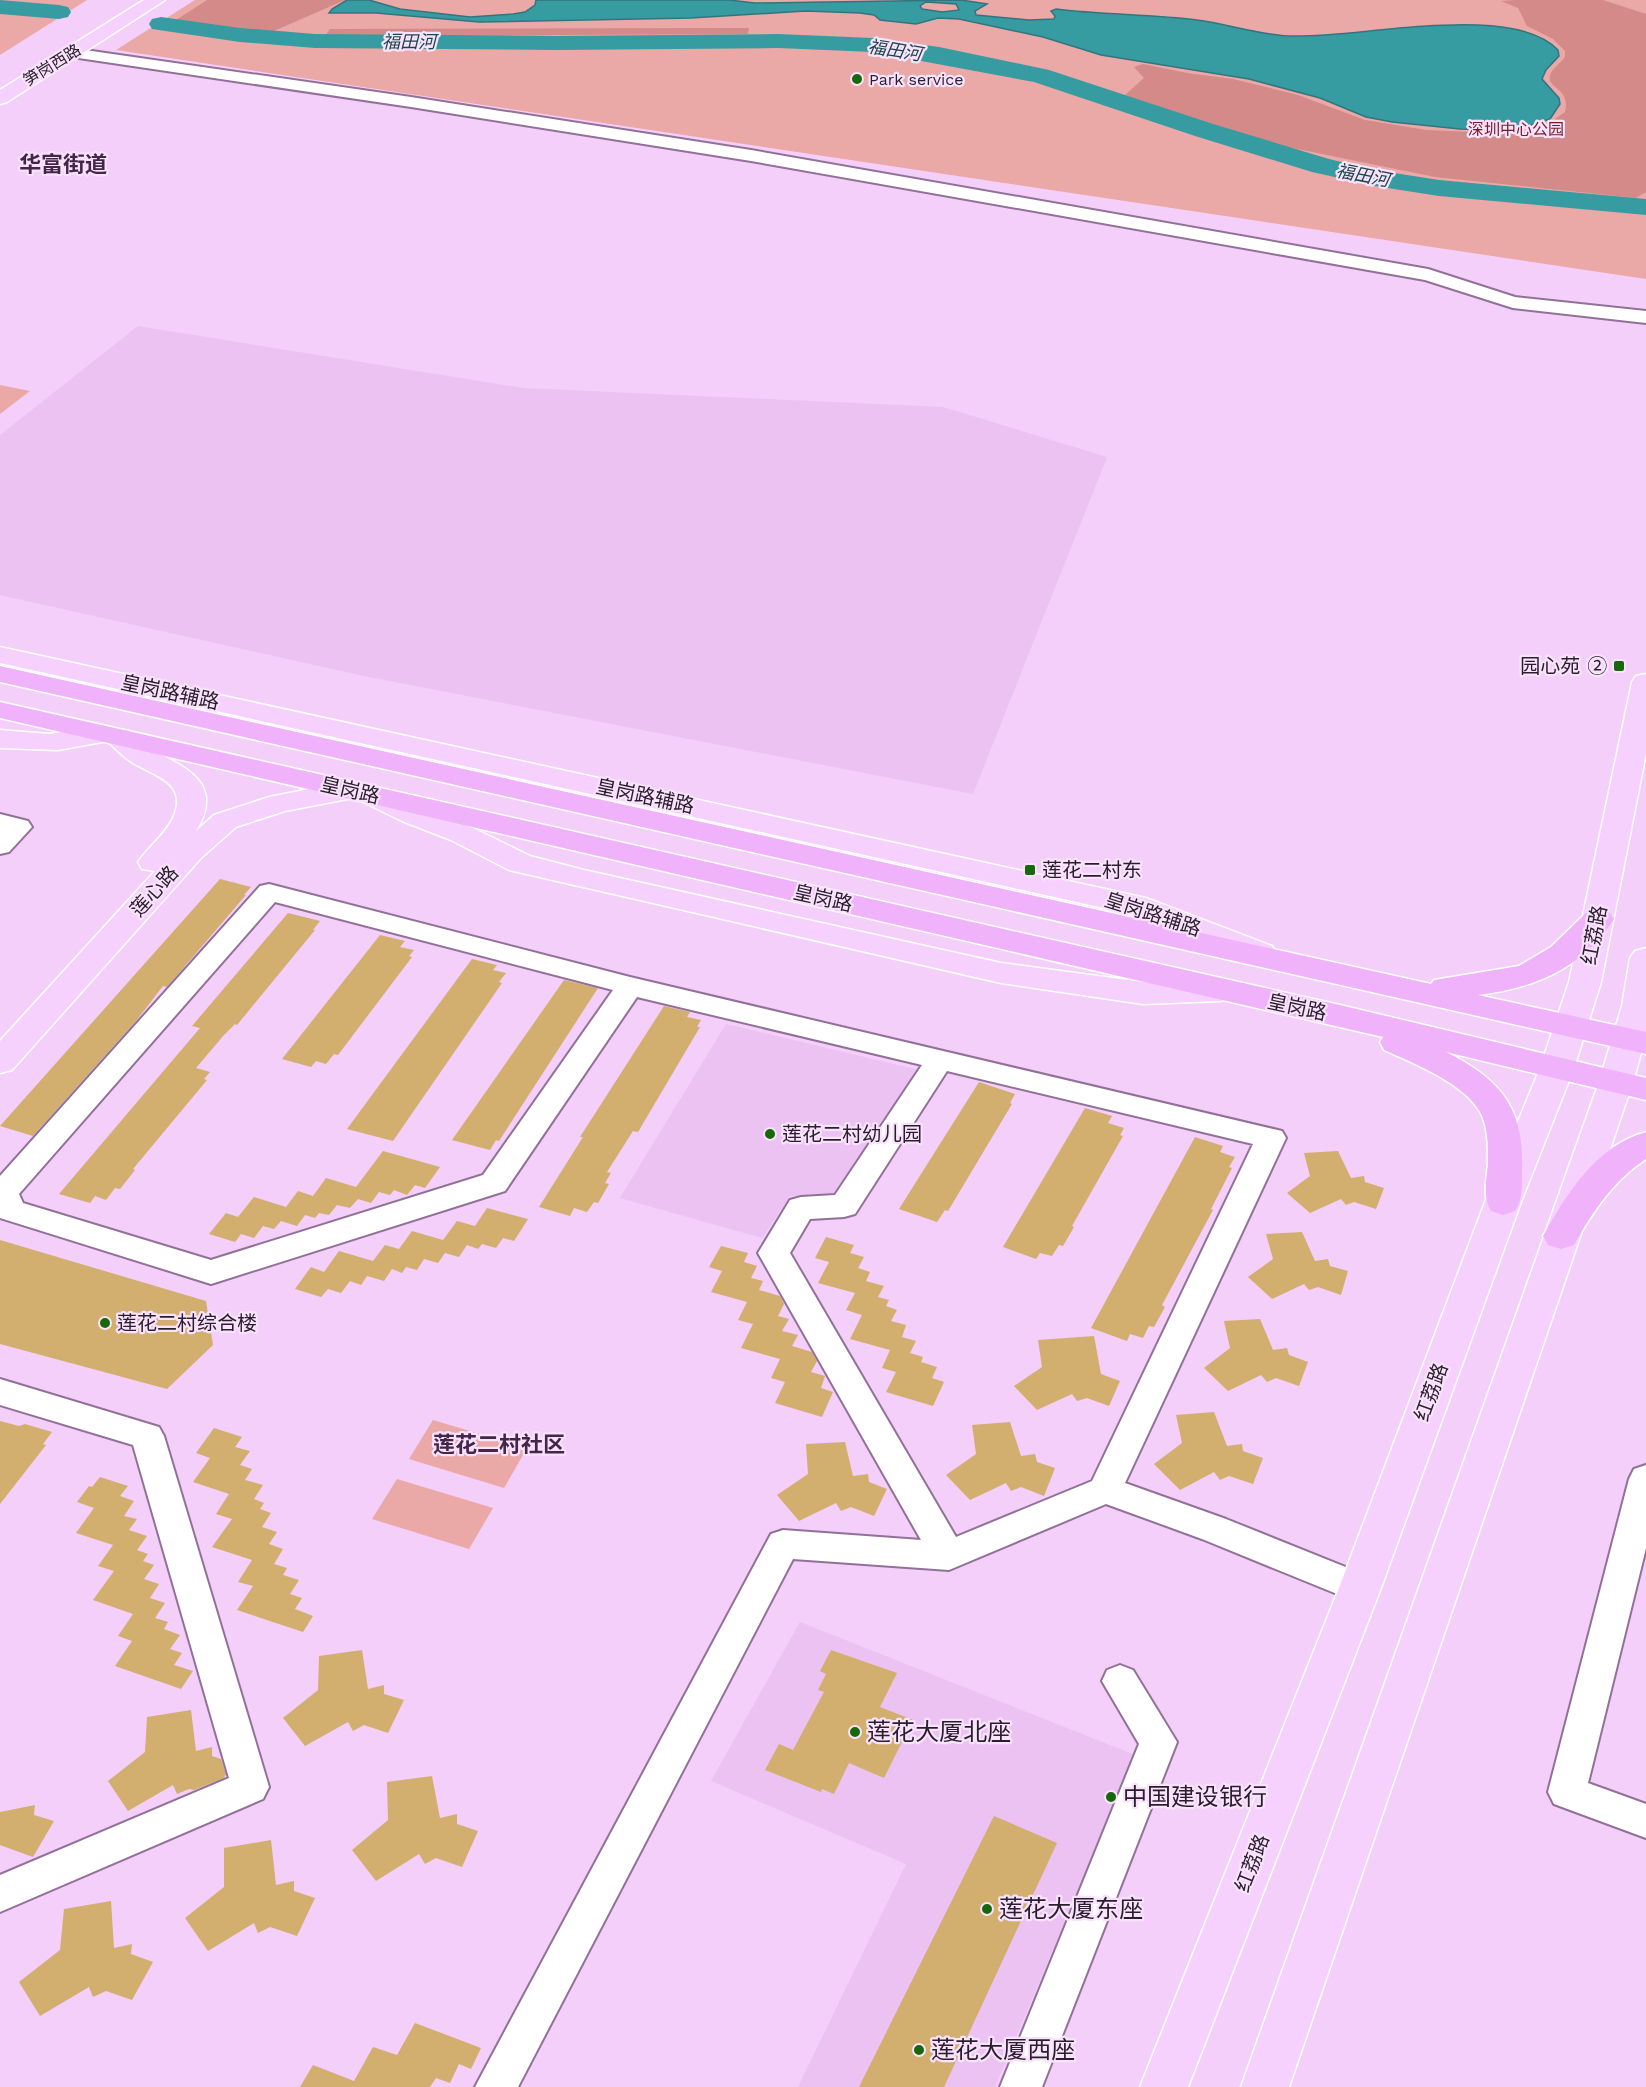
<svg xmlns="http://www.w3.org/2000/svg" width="1646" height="2087" font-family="'Work Sans','Noto Sans SC',sans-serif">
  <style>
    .built { fill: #ebc2f2 }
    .green { fill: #eaa8a6 }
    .forest { fill: #d38a88 }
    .water { fill: #379ba2; stroke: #33757f; stroke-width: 1.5; fill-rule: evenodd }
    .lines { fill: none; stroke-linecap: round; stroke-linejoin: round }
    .river { fill: #379ba2; fill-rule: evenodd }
    .building { fill: #d2ae6f }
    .minor-casing { stroke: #927198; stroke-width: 4 }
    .major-casing { stroke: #fff; stroke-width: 3 }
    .highway-casing { stroke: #fff; stroke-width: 3 }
    .minor { fill: #fff; fill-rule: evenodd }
    .major { fill: #f6d1fd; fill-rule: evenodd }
    .highway { fill: #f0b3fb; fill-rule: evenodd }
    .poi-dot { fill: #17680a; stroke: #f8e2fc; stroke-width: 2 }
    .labels { text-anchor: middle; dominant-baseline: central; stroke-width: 4.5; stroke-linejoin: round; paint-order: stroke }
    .far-street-label { font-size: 16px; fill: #2a1d2c; stroke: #f8e2fc }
    .far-poi-label { font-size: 16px; fill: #2a1d2c; stroke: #f8e2fc; text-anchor: start }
    .far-park-label { font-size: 16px; fill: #751e24; stroke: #f8e2fc }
    .far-water-label { font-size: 18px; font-style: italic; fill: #1b474a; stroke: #f8e2fc }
    .poi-label { font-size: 20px; fill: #2a1d2c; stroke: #f8e2fc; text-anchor: start }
    .street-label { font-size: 20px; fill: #2a1d2c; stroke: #f8e2fc }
    .far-district-label { font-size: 22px; font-weight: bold; fill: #432648; stroke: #f8e2fc }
    .quarter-label { font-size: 22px; font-weight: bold; fill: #432648; stroke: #f8e2fc }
    .near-poi-label { font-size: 24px; fill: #2a1d2c; stroke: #f8e2fc; text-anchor: start }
  </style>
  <rect width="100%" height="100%" fill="#f3cffa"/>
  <path class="built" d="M138,326L523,388L943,407L1107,457L973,794L364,676L0,595V435Z
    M726,1024L923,1071L838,1198L790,1196L762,1238L620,1198Z
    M800,1622L1135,1755L995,2087H798L906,1864L711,1781Z"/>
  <path class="green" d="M0,0H87L0,55Z
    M195,0H1646V279L116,50Z
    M0,385L30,391L0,414Z
    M433,1420L527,1448L504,1488L409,1459Z
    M397,1479L493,1508L469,1549L372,1519Z"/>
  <path class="forest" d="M207,0H345L267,34L173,22Z
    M1515,0H1603L1646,14V192L1636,198L1435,177L1278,145L1140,102L1125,95L1144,78L1134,67L1143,64L1187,73L1233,79L1298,95L1365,120L1426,130L1517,134L1545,126L1565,112C1571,87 1547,89 1550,76C1551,69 1561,63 1565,57V51L1553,39L1527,26L1518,8L1501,1Z
    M749,28L748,34L325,36L330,29Z"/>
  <path class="water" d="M347,0H369L400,9L470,17L513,14L525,12L535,5L536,0H729L755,3L961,0L987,4L975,11L976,15L1029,20L1054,19L1055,16L1051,11L1056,9C1103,15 1150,14 1197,20C1228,24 1259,35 1291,36C1356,39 1512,1 1558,50L1559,56L1546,70L1542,79L1559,98L1560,104L1550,119L1516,130L1460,129L1392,122L1366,117L1320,98L1249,79L1101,55L1043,37L959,19L938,18L916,24L880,20L874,15L860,13L806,11L691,18L479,22L376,13H329L332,9ZM926,2L956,4L959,10L942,12L922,9L920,6Z"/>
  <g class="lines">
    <path class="river" d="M0,0L59,5L68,7L71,12L68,17L59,19L0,14Z
      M161,17L240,28L315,34L556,36L778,34L873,38L939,47L1049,70L1213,124L1329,159L1375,170L1439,180L1646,199V215L1439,196L1375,186L1312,172L1195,136L1034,82L873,52L778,48L556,50L315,48L240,42L152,29L149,24L152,19Z"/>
  </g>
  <path class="building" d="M220,879L251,887L244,895H246L185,966L167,987L163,986L136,1021L33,1136L0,1126Z
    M288,913L320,921L313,930H315L237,1025L235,1024L224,1035L196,1068L210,1072L204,1079L207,1080L133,1169L135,1170L120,1189L115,1188L106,1200L95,1196L90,1203L59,1194L200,1028L192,1026Z
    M380,935L405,941L400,947L414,950L409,956L412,957L338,1055L334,1054L326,1064L316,1061L311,1067L282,1059Z
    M472,959L497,965L493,970L506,973L499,982L502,983L393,1141L347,1129Z
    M564,980L598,988L499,1141L496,1140L490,1150L452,1140Z
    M664,1006L690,1012L687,1017L701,1020L697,1027H700L638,1132L633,1131L607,1172L611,1173L605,1183L609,1184L598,1203L594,1202L587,1212L574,1208L570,1216L539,1207L583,1137H580Z
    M979,1082L1015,1094L1010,1103L1012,1104L948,1211L945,1210L937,1222L899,1209Z
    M1085,1108L1112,1116L1108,1123L1124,1128L1120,1135L1123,1136L1072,1226L1074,1227L1063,1246L1059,1245L1052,1256L1040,1253L1036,1259L1003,1247Z
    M1195,1137L1223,1146L1220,1152L1235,1157L1229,1167L1232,1168L1211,1209L1213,1210L1162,1305L1165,1307L1154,1327L1149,1326L1143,1338L1130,1334L1127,1341L1091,1328Z
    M383,1151L440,1167L425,1188L415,1185L407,1195L394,1190L390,1195L379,1192L371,1203L358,1199L350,1208L337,1205L329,1215L319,1213L315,1218L305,1215L297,1226L281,1221L274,1229L263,1226L254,1238L241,1234L235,1242L209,1234L226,1213L238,1217L254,1197L286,1207L298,1191L313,1196L326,1178L356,1187Z
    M1338,1151L1351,1178L1364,1176L1365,1182L1384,1188L1376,1209L1354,1202L1346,1205L1341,1199L1310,1213L1287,1193L1310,1176L1304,1153Z
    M487,1208L528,1219L514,1241L503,1238L496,1248L482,1244L478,1249L467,1245L459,1257L445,1253L438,1263L424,1259L417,1270L406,1267L402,1273L392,1269L384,1281L367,1276L361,1285L350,1281L341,1293L328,1289L321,1297L295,1289L311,1267L324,1272L339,1251L373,1261L385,1245L399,1249L412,1231L443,1240L457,1221L475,1226Z
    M1302,1232L1315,1261L1328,1259L1330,1266L1348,1271L1341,1295L1318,1287L1309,1290L1304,1284L1272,1299L1248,1277L1273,1259L1266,1234Z
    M826,1237L854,1245L850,1253L864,1257L858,1268L870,1272L866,1281L884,1286L878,1297L889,1300L886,1306L897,1310L891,1321L906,1325L902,1337L916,1341L910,1353L923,1357L921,1362L937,1367L932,1378L944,1382L933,1406L886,1392L896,1372L882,1368L890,1350L850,1339L862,1315L846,1310L855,1293L818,1283L829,1262L815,1258Z
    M0,1240L206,1301L213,1345L167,1389L0,1344Z
    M721,1246L748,1253L744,1262L757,1266L751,1278L763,1281L759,1290L780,1296L784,1304L778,1316L789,1319L782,1331L798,1335L792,1346L812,1352L817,1361L811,1372L825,1376L821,1388L833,1392L822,1417L775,1403L785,1382L771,1378L780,1359L741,1348L753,1324L738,1320L747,1302L711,1292L722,1271L709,1267Z
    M1260,1319L1273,1350L1287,1348L1289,1355L1308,1362L1299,1386L1276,1378L1267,1382L1261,1375L1228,1391L1204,1368L1230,1348L1224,1321Z
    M1094,1336L1101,1374L1120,1381L1109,1406L1087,1398L1077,1401L1072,1394L1037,1410L1014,1386L1042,1367L1038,1340Z
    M1214,1412L1227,1446L1242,1444L1243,1451L1263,1458L1253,1484L1229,1476L1220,1480L1214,1472L1180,1490L1154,1464L1182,1443L1176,1415Z
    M0,1421L19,1426L25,1424L52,1432L43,1444L46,1445L0,1504Z
    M1010,1422L1021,1456L1035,1454L1037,1462L1055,1468L1044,1496L1021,1487L1011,1491L1006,1483L970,1500L946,1475L976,1454L972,1425Z
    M214,1428L242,1437L235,1447L250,1451L240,1465L252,1469L245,1480L263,1485L254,1499L264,1503L260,1509L271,1513L262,1527L277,1532L269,1544L283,1549L274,1564L287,1568L283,1575L299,1580L290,1594L302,1598L295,1609L313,1616L303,1632L237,1610L253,1586L238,1582L252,1560L212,1547L232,1519L216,1514L229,1494L193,1482L210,1458L196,1453Z
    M845,1442L853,1476L868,1474L869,1482L887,1489L874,1516L851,1507L841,1511L836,1503L799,1521L777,1495L808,1474L806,1444Z
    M100,1477L128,1486L120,1496L134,1501L124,1516L137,1519L129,1530L147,1536L137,1550L148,1554L143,1561L154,1565L144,1579L159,1584L150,1598L165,1603L155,1618L168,1622L164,1629L180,1635L170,1649L182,1653L174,1665L193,1671L181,1689L115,1666L132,1641L118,1636L133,1614L93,1600L114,1571L98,1566L113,1545L76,1533L94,1508L77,1502L89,1486L92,1487Z
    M362,1650L368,1689L384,1685V1694L404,1700L388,1733L364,1725L353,1731L348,1722L305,1746L283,1718L318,1690L319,1656Z
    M831,1650L897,1673L880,1707L913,1720L884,1778L849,1763L834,1794L822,1789L821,1792L765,1770L779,1744L793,1750L824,1692L818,1690L826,1674L820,1671Z
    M191,1710L196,1751L212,1747V1756L221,1759L226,1774L224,1778L194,1790L189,1789L177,1794L173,1785L128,1811L108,1781L145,1752L147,1717Z
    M432,1776L440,1818L457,1814V1824L478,1831L462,1867L436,1858L425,1864L419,1854L376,1881L352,1850L388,1820L387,1782Z
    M35,1805L34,1815L54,1821L33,1857L0,1845V1812Z
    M994,1816L1057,1843L944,2087H859Z
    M271,1840L276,1885L294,1881V1891L315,1898L297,1936L270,1927L258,1933L254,1923L208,1951L185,1918L224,1887V1848Z
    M111,1901L114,1948L132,1944L131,1954L153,1962L132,2000L106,1991L93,1997L89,1987L40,2016L19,1982L60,1950L64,1909Z
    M415,2023L481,2048L471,2069L459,2064L450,2083L436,2078L430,2087H300L313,2065L354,2081L373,2047L397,2055Z"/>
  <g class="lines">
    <defs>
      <path id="minor" d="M71,48L411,97L751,150L1428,269L1515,297L1646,311V323L1513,308L1425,280L751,161L411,107L65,56L63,53L65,50Z
        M0,814L28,821L32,827L9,852L0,854Z
        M269,884L630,977L1282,1131L1286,1138L1125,1483L1226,1519L1373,1578L1378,1588L1373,1598L1360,1603L1347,1598L1202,1539L1106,1504L949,1570L793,1559L518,2087H475L771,1534L783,1530L921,1540L758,1253L790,1200L801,1197L835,1195L922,1065L637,997L505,1191L211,1284L0,1218V1176L260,886ZM275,902L613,990L483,1175L211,1260L23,1203L19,1194ZM947,1071L1253,1144L1092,1481L956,1537L790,1253L810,1219L844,1217L855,1214Z
        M0,1379L159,1427L164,1436L269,1787L263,1799L0,1912V1875L229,1778L133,1445L0,1405Z
        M1646,1465V1548L1588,1783L1646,1804V1838L1554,1804L1548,1792L1629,1479L1634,1469Z
        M1120,1665L1133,1670L1177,1742L1042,2087H1000L1139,1744L1102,1681L1107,1670Z"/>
      <path id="major" d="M144,0H165L7,102L0,104V90Z
        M0,647L1146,898L1272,946L1277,953L1272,960L1261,963L1136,915L1117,911L0,663Z
        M1646,674V753L1601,982L1574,1068L1521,1202L1381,1588L1188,2087H1140L1339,1588L1485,1202L1540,1068L1569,982L1632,682L1636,676Z
        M101,725C105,726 111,730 113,730C120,731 125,728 131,732C140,738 146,747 156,752C192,770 223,787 196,831L214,815L269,797L350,781L360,784L363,788L371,786L381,789L422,809L473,828L530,856L584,870L1001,963L1143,982L1221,979L1232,983L1237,990L1232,997L1221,1001L1143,1004L1001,983L509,870L451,840L402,821L361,801L358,797L285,811L236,827L201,858L12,1070L0,1073V1041L155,871L142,869L138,862C148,847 165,835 173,818C189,783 155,776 133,763C124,757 115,749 108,741L58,750L0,748V730L50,734Z
        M1646,948V1035L1633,1082L1289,2087H1241L1599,1082L1622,1006L1630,958L1635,951Z"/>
      <path id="highway" d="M0,666L1431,984L1434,980L1519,966L1551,947L1587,912L1598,909L1609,912L1614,919C1581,969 1535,988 1478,995L1646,1032V1054L0,682Z
        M0,702L1340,1005L1646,1078V1100L1446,1052C1500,1079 1525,1108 1522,1171C1522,1185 1523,1199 1515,1211L1503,1215L1491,1211C1482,1196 1487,1178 1488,1162C1488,1145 1488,1126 1480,1112C1464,1083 1413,1063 1384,1050L1380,1042L1383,1037L0,718Z
        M1646,1132V1159C1613,1181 1593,1211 1574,1245L1561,1249L1548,1245L1543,1236C1567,1193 1596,1146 1646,1132Z"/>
    </defs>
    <use href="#minor" class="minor-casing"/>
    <use href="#major" class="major-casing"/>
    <use href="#highway" class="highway-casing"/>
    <use href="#minor" class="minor"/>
    <use href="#major" class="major"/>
    <use href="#highway" class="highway"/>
  </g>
  <g class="poi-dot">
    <circle cx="857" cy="79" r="6"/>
    <rect x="1613" y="660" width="12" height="12" rx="3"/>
    <rect x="1024" y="864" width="12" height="12" rx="3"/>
    <circle cx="770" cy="1134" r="6"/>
    <circle cx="105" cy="1323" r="6"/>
    <circle cx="855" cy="1732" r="6"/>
    <circle cx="1111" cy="1797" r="6"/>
    <circle cx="987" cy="1909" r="6"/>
    <circle cx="919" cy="2050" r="6"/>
  </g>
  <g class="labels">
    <g class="far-street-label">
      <text transform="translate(52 65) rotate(-32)">笋岗西路</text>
    </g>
    <g class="far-poi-label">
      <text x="869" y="79">Park service</text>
    </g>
    <g class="far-park-label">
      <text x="1516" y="129">深圳中心公园</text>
    </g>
    <g class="far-water-label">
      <text x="409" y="41">福田河</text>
      <text transform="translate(895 50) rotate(9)">福田河</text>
      <text transform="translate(1363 175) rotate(11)">福田河</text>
    </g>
    <g class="poi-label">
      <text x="1607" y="666" text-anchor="end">园心苑 ②</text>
      <text x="1042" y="870">莲花二村东</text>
      <text x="782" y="1134">莲花二村幼儿园</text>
      <text x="117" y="1323">莲花二村综合楼</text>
    </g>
    <g class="street-label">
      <text transform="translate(170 692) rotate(12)">皇岗路辅路</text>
      <text transform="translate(350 790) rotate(13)">皇岗路</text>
      <text transform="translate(645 796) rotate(12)">皇岗路辅路</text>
      <text transform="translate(154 891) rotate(-48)">莲心路</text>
      <text transform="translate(823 898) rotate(13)">皇岗路</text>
      <text transform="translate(1153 914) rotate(18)">皇岗路辅路</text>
      <text transform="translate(1594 935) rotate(-79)">红荔路</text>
      <text transform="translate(1297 1007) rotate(12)">皇岗路</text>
      <text transform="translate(1431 1392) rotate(-70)">红荔路</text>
      <text transform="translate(1252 1863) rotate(-69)">红荔路</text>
    </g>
    <g class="far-district-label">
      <text x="63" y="164">华富街道</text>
    </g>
    <g class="quarter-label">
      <text x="499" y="1444">莲花二村社区</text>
    </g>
    <g class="near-poi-label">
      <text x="867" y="1732">莲花大厦北座</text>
      <text x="1123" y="1797">中国建设银行</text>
      <text x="999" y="1909">莲花大厦东座</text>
      <text x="931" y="2050">莲花大厦西座</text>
    </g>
  </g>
</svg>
